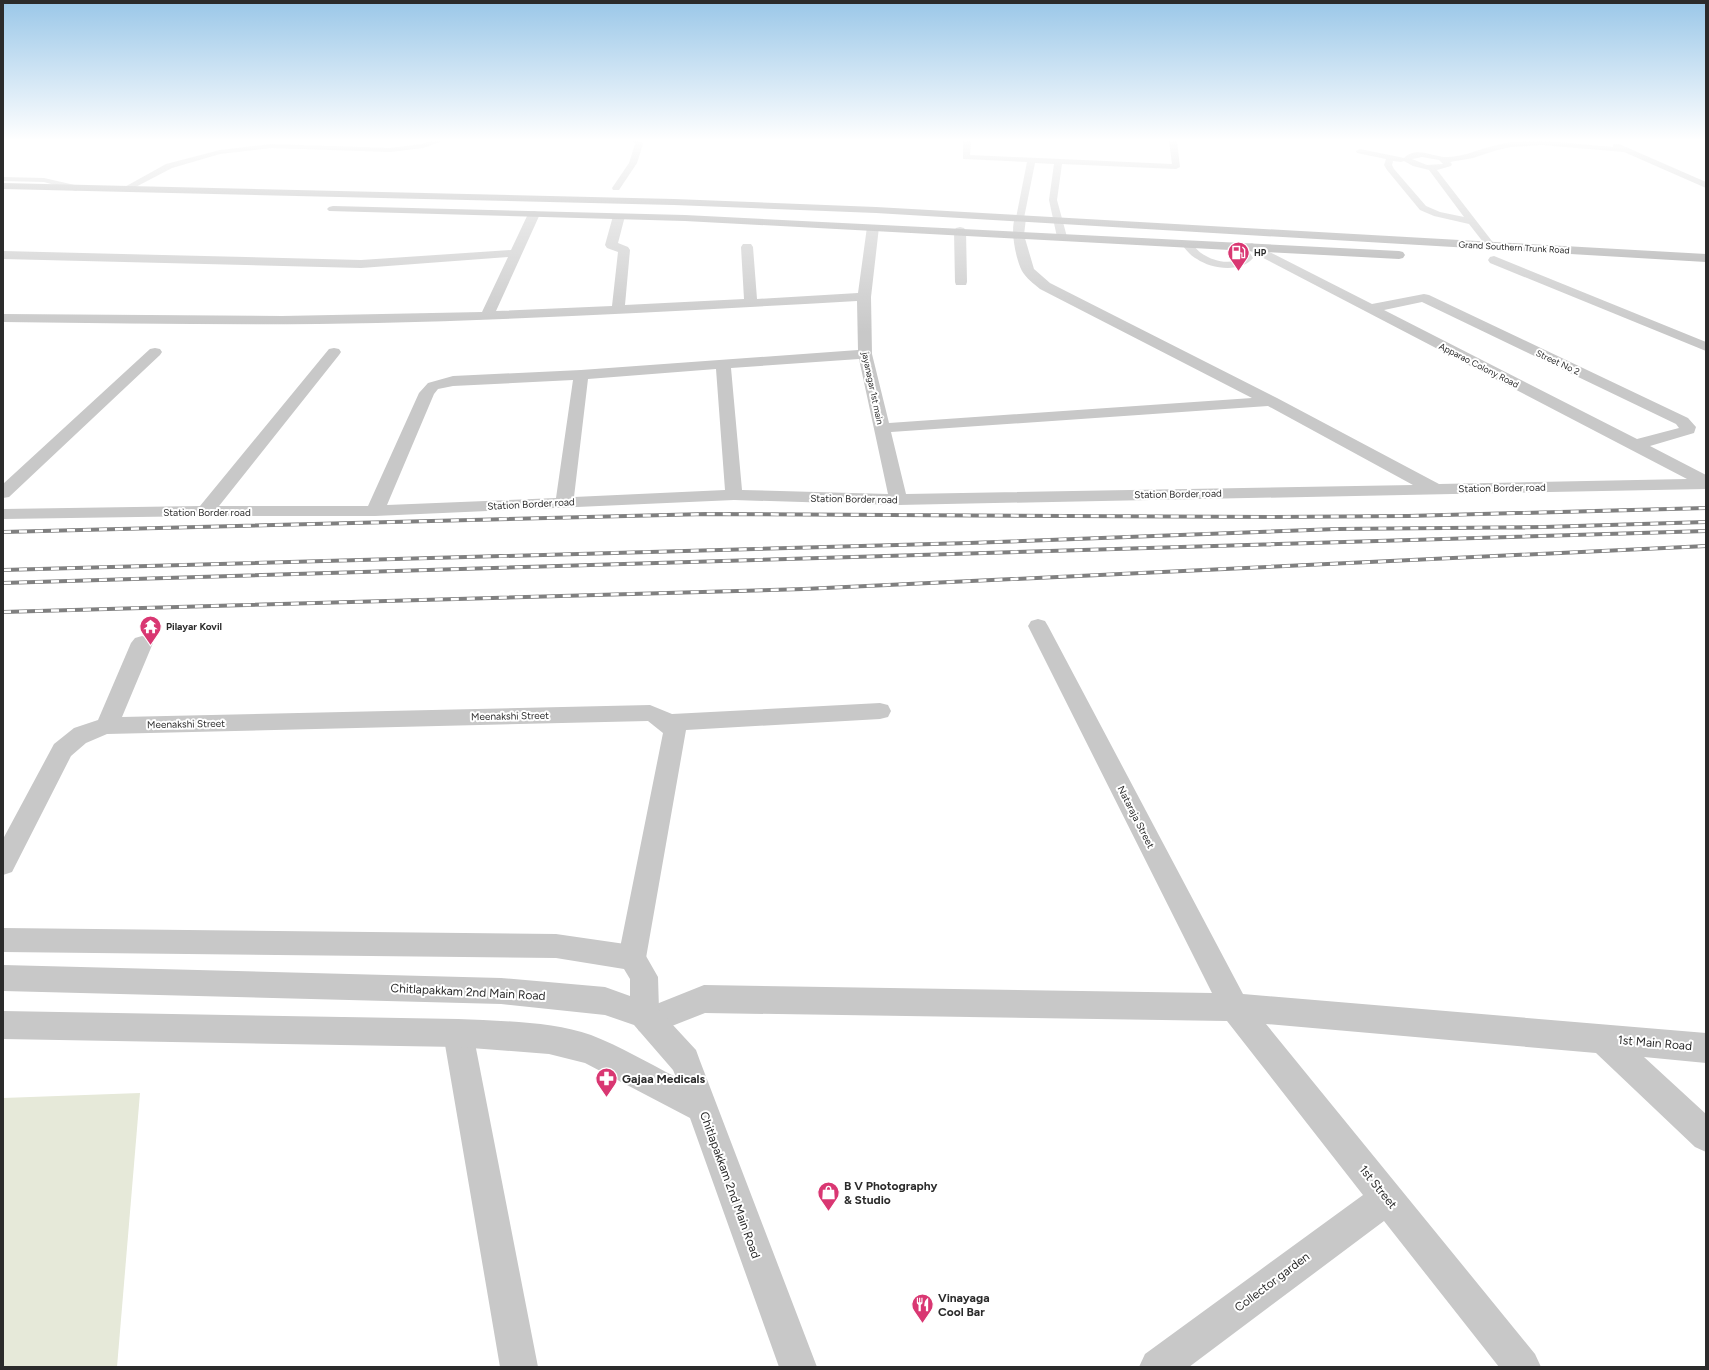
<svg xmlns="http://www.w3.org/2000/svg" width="1709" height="1370" font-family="Figtree,sans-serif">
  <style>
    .green { fill: #e6e9d9 }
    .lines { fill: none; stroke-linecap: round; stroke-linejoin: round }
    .service { fill: #c8c8c8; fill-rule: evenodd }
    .minor { fill: #c8c8c8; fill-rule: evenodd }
    .tertiary { fill: #c8c8c8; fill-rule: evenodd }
    .primary { fill: #a3a3a3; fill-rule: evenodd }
    .rail-casing { stroke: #808080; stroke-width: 4 }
    .rail { stroke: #fff; stroke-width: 2.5; stroke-dasharray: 8; stroke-linecap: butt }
    .labels { text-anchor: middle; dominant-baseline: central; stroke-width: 4; stroke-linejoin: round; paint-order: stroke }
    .far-street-label { font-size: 9px; fill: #2b2b2b; stroke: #fff }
    .far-poi-label { font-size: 9px; font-weight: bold; fill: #2b2b2b; stroke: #fff; text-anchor: start }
    .street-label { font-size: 10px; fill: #2b2b2b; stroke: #fff }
    .poi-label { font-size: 10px; font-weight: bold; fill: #2b2b2b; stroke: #fff; text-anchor: start }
    .near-street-label { font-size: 12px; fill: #2b2b2b; stroke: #fff }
    .near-poi-label { font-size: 12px; font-weight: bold; fill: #2b2b2b; stroke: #fff; text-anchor: start }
  </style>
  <rect width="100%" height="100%" fill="#fff"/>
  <path class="green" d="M140,1093L117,1367H3V1098Z"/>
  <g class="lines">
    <path class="service" d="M431,141H443L423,148L390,152L271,148L220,154L172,168L128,191H122L121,189L166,164L220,150L271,144L390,148L422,144Z
      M633,141H641L643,144L637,163L619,190H613L612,188L629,163L635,144Z
      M963,141H971L970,155L1172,164L1169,141H1177L1180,167L1176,169L1062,164L1057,200L1067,237L1062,240L1057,237L1049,200L1054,164L1035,163L1024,218L1020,221L1016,218L1027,162L963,159Z
      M1546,141L1613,147V144H1619L1706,182V188L1624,152L1541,145L1511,147L1497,150L1473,158L1450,162L1452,164L1451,166L1437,170L1495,245L1490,248L1487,247L1469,224L1434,216L1420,210L1387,170L1384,165L1386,159L1357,153L1356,151L1360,149L1404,158C1417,145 1434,158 1448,157C1465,156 1477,150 1493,146C1510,141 1528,141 1546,141ZM1422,157L1439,160L1443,164L1427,165L1412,159ZM1393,161L1401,162L1404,161L1413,166L1429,170L1464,217L1440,212L1426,206L1394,169L1392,165Z
      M3,177L44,178L79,186L80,188L76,191L44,182L3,181Z
      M1186,241C1192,243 1196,249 1201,253C1212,261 1231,266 1243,257L1237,247L1242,244L1245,245L1253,258C1241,273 1211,269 1197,259C1191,256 1187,251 1183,246L1181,244Z"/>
    <path class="minor" d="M534,211L538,212L540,214L496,311L612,306L618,252L607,248L605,245L613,216L615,214H623L625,216L618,243L628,247L630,250L625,305L744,299L741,247L743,244H751L753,247L757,299L858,293L867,227L869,225H877L879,227L871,297L872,354L889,423L1252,398L1040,289C1034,284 1026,278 1022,271C1016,260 1009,227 1016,216H1024L1026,218L1024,235L1034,269L1050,283L1277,398L1439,484L1687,479L1248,250L1246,247L1248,244L1252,243L1372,304L1424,294L1429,295L1688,418L1696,427L1694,433L1650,446L1706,475V489L898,505L734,500L375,516H205L3,519V509L200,506L329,349L334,348L339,349L341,352L339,355L219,506H368L419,393L428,383L453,376L581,370L858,350L857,301C697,310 537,319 377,323C252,326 128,323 3,322V314L282,316L482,312L508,257L361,268L3,259V251L361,260L511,250L528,214L530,212ZM1422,302L1676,424L1679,428L1637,439L1384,310ZM859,359L888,494L742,490L731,368ZM716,369L725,490L574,497L588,379ZM573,380L556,498L387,505L434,394L438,389L453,386ZM1268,406L1413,485L906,494L891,432Z
      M960,227L964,228L966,231L967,282L966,285H956L955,282L954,231L956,228Z
      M1494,256L1706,342V351L1490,263L1488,260L1490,257Z
      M155,348L160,349L162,352L160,355L9,497L3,498V484L150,349Z
      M1038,619L1045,621L1048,626L1243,994L1706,1033V1063L1644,1057L1706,1114V1152L1695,1147L1596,1053L1266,1024L1535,1354L1541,1367H1499L1384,1221L1189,1367H1139L1145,1354L1363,1195L1227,1021L705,1013L649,1035L639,1031L634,1021L639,1011L704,985L1212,993L1028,626L1031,621Z
      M142,636L149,638L153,643L122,717L650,705L672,714L880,703L888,705L891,711L888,717L880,719L686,730L646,958L642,967L632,971L622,967L618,958L663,733L648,721L107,734L86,743L71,756L12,872L3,875V839L54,744L74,728L98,720L131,643L135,638Z
      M458,1019L469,1023L473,1033L538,1367H500L443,1033L447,1023Z"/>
    <path class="tertiary" d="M3,928L556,934L632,945L642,949L658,977L659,1010L696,1050L700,1061L817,1367H779L690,1118L585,1063L549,1054L458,1047L3,1039V1011L458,1019C499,1021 552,1021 591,1035C620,1046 648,1063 676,1077L673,1070L634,1025L605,1015L501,1004L3,991V965L501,978L605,987L630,996V979L624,969L556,958L3,952Z"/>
    <path class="primary" d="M3,183L674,199L876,207L1706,254V262L876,213L674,205L3,189Z
      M333,206L685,215L1399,251L1403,252L1405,255L1403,258L1399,259L685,221L329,211L327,209L329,207Z"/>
    <defs>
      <path id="rail" d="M3,532L706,514L1273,517L1408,516L1706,508
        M3,570L969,543L1337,529L1544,527L1706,522
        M3,583L1706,531
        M3,612L804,589L1706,546"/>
    </defs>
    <use href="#rail" class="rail-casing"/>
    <use href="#rail" class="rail"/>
  </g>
  <linearGradient id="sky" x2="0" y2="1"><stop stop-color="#9ac7e8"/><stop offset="0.42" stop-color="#fff"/><stop offset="1" stop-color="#fff" stop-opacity="0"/></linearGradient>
  <rect width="1709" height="333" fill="url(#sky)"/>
  <defs>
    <symbol id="fuel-pin" viewBox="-11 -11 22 30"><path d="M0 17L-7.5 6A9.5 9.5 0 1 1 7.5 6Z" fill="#d93772" stroke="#fff"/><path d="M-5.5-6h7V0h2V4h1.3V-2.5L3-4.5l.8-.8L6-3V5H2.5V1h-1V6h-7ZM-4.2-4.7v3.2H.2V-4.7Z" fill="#fff"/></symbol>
    <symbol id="temple-pin" viewBox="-11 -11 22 30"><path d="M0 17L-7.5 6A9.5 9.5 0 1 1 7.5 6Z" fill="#d93772" stroke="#fff"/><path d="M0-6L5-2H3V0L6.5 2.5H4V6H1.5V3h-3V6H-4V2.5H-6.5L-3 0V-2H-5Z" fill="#fff"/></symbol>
    <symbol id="pharmacy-pin" viewBox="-11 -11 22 30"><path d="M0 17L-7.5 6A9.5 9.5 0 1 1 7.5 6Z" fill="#d93772" stroke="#fff"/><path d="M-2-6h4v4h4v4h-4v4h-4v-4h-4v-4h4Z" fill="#fff"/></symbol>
    <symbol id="shop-pin" viewBox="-11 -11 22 30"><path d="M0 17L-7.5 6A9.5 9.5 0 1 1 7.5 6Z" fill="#d93772" stroke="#fff"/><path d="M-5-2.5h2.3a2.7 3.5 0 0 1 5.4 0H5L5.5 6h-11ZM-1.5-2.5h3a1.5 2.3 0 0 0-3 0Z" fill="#fff"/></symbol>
    <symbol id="restaurant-pin" viewBox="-11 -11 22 30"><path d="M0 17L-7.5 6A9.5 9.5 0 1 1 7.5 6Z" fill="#d93772" stroke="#fff"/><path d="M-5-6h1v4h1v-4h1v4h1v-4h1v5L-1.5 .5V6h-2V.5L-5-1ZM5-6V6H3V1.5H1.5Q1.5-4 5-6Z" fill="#fff"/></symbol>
  </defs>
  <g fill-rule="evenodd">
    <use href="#fuel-pin" x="1226" y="240" width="25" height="34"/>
    <use href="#temple-pin" x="138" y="614" width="25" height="34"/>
    <use href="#pharmacy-pin" x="594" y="1066" width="25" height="34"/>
    <use href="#shop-pin" x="816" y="1180" width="25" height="34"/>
    <use href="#restaurant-pin" x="910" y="1292" width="25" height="34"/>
  </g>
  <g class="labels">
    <g class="far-street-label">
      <text transform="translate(1514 247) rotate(3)">Grand Southern Trunk Road</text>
      <text transform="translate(1558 362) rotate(25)">Street No 2</text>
      <text transform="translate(1479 365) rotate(27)">Apparao Colony Road</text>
      <text transform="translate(873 388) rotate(78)">jayanagar 1st main</text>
    </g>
    <g class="far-poi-label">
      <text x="1254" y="252">HP</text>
    </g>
    <g class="street-label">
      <text transform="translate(1502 488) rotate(-1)">Station Border road</text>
      <text transform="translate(1178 494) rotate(-1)">Station Border road</text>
      <text transform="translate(854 499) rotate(1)">Station Border road</text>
      <text transform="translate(531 504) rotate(-3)">Station Border road</text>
      <text x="207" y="512">Station Border road</text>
      <text transform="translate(510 716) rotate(-1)">Meenakshi Street</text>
      <text transform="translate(186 724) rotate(-1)">Meenakshi Street</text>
      <text transform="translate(1136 817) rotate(63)">Nataraja Street</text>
    </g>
    <g class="poi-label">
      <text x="166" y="626">Pilayar Kovil</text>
    </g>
    <g class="near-street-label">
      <text transform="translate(468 992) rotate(3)">Chitlapakkam 2nd Main Road</text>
      <text transform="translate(1655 1043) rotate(5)">1st Main Road</text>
      <text transform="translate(730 1185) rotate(70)">Chitlapakkam 2nd Main Road</text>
      <text transform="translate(1378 1187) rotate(51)">1st Street</text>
      <text transform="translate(1272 1282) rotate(-37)">Collector garden</text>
    </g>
    <g class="near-poi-label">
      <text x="622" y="1079">Gajaa Medicals</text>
      <text x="844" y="1186">B V Photography<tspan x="844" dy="14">&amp; Studio</tspan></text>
      <text x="938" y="1298">Vinayaga<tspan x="938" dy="14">Cool Bar</tspan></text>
    </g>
  </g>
  <rect width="1709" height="1370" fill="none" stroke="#2b2b2b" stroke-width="8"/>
</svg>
